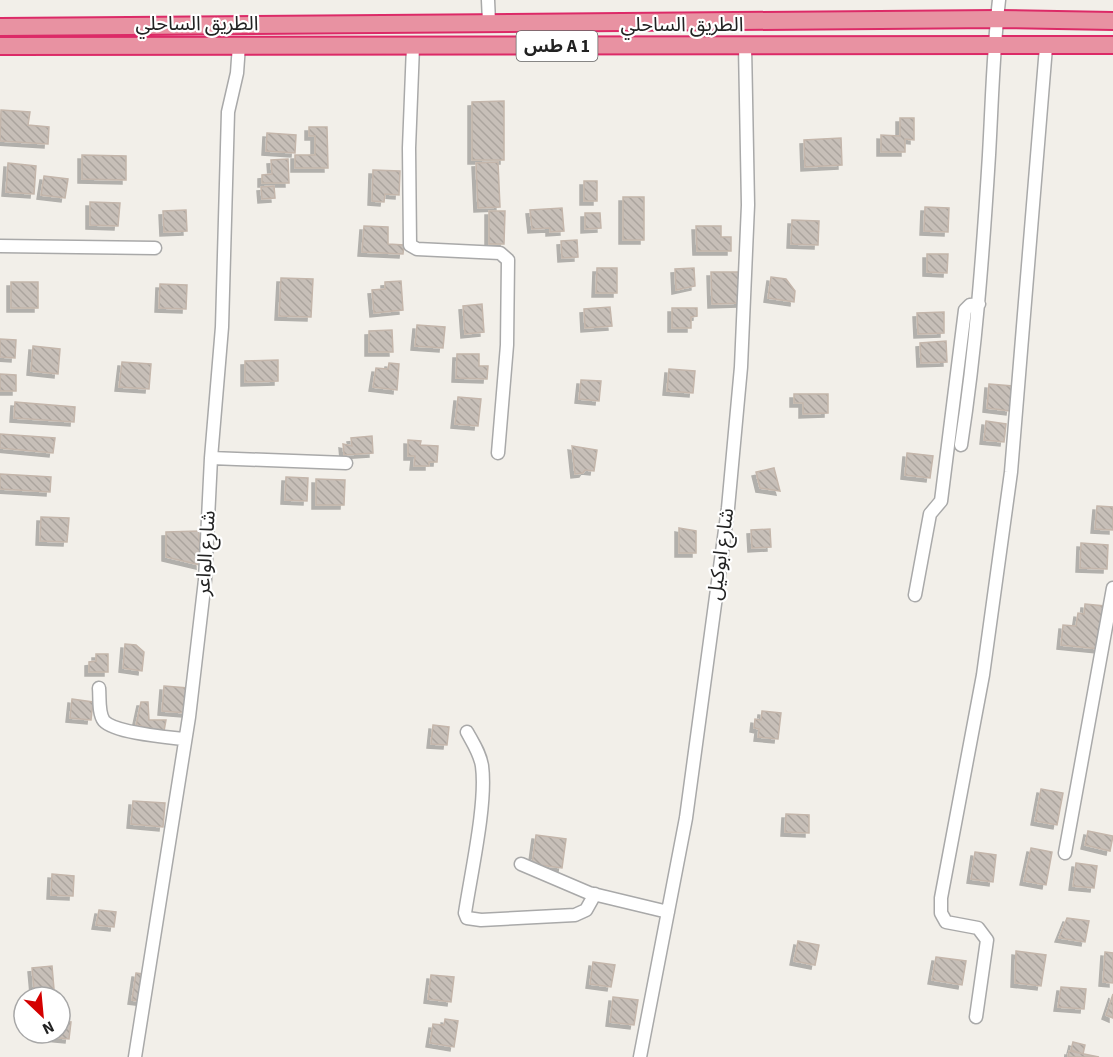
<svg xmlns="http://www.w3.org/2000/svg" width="1113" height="1057" font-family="'Source Sans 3','Noto Sans Arabic',sans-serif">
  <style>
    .building { fill: url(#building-back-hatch); stroke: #c4b6ab; stroke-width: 1.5; filter: url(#shadow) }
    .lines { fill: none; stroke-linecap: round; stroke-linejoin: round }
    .minor-casing { stroke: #a9a9a9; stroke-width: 15 }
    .highway-casing { stroke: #dc2a67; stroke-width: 20 }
    .minor { stroke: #fff; stroke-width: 12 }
    .highway { stroke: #e892a2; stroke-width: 16 }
    .labels { text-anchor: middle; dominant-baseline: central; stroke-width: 4.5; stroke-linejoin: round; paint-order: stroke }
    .shield { fill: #fff; stroke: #646464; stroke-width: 1.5 }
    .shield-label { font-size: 18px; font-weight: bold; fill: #222 }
    .street-label { font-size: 20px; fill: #222; stroke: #fff }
  </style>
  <defs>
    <pattern id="building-back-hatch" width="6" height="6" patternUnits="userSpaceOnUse" patternTransform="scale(1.5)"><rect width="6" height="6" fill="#c7bfb8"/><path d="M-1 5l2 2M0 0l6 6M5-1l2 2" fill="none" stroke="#aba49e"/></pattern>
    <filter id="shadow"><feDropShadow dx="-4" dy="4" stdDeviation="0" flood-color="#0004"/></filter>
  </defs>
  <rect width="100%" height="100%" fill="#f2efe9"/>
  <path class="building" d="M504,101V160H472V102Z
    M1,110L30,112L28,125L49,127L48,144L0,141Z
    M900,118H914V140L905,139V152H881V135L900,136Z
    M309,127H327L328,168H295V155H315V136H309Z
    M267,133L296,135L295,153L266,151Z
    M841,138L842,165L805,167L804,140Z
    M82,155L126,156V180L82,179Z
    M288,159L289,183H262V175L272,174L271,160Z
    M498,162L500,207L478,208L476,163Z
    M8,163L36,166L34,194L6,192Z
    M373,170L400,171L399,195L385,194L384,202L372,201Z
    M44,176L68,179L65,198L41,195Z
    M584,181H597V201H584Z
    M274,186L275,198L262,199L261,187Z
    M623,197H644V240H623Z
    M90,202L120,203L118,226L90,225Z
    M925,207L949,208L948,232L924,231Z
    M562,208L564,231L550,232V228L532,229L530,210Z
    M186,210L187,231L164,232L163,211Z
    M489,211H505L504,244H489Z
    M585,213H600L601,228L585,229Z
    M792,220L819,221L818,245L791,244Z
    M364,226L388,227V244L404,245L403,254L362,252Z
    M696,226H721V237H731V251H697Z
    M577,240L578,257L562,258L561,241Z
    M927,254H948L947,273L927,272Z
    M597,268H617V293H596Z
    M694,268L695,286L676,290L675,269Z
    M711,272H742V303L712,304Z
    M771,277L786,279L795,291L794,302L768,298Z
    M281,278L313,279L311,317L279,316Z
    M401,281L403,310L374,313L372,290L385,289V282Z
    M11,282H38V308H11Z
    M160,284L187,285L186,309L159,308Z
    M482,304L484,332L465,334L463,306Z
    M610,307L612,326L585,328L584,309Z
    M672,308H697V316L691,317V328H672Z
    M944,312V333L918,334L917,313Z
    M417,325L445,327L443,348L415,346Z
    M392,330L393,352H369V331Z
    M0,339L16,340L15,358L0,357Z
    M946,341L947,362L921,363L920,343Z
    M33,346L60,349L58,374L31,371Z
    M457,354H479V366H488L487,379L456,378Z
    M278,360V381L245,382V361Z
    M122,362L151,364L149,389L119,387Z
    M389,363L399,364L397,390L373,387L376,368L388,369Z
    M669,369L695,371L693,393L667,391Z
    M0,374L16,375V391H0Z
    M581,380L601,381L599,401L579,399Z
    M989,384L1013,386L1010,411L987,408Z
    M794,394H828V413L803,414V403H794Z
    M458,397L481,399L478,426L455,424Z
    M15,402L75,407L74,422L14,418Z
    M986,421L1006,424L1004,442L984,440Z
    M0,434L55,438L53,453L0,448Z
    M372,436L373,453L344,455L343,444L352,446L351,438Z
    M408,440L421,441L420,445L438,446L437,462H429V466H414L415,456H408Z
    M572,446L597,450L594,471L585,470L583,473L575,474Z
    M907,453L933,456L930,478L905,475Z
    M774,468L780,491L760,488L756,472Z
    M0,474L51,477L50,492L0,489Z
    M286,477L308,478L307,501L285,500Z
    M316,479L345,480L344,505H316Z
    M1097,506L1113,507V530L1095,529Z
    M41,517L69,518L67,542L40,541Z
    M679,528L696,531V553H679Z
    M770,529L771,547L752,548L751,530Z
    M199,531L200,565L166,557V532Z
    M1081,543L1108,545L1107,569L1080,568Z
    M1085,604L1105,606L1100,649L1061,645L1063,625L1076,626L1078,613L1084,614Z
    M125,644L136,645L144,652L142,671L123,668Z
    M96,654H108V672H89V662L96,661Z
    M164,686L188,688L186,713L162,711Z
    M72,699L93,702L91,720L70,718Z
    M141,702H148L149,720H166L164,731L136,725Z
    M762,711L781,713L778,739L758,737L759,729L754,728L755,719L761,720Z
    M433,725L449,727L447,745L431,744Z
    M1041,789L1063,793L1057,825L1035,821Z
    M133,801L165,803L163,827L131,824Z
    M786,814L809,815V833L785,832Z
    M1088,831L1113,836L1110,851L1085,845Z
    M536,835L566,839L562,868L532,864Z
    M1031,848L1052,852L1046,885L1024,881Z
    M975,852L996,855L993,882L971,879Z
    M1076,863L1097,866L1094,888L1073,886Z
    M52,874L74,876L73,896L51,895Z
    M99,910L116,912L114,927L96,925Z
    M1067,918L1089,921L1085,942L1059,938Z
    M798,941L819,945L815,965L794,961Z
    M1016,951L1046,955L1041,986L1015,983Z
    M1105,952L1113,953V983L1103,982Z
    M936,957L966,961L962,985L932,980Z
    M593,962L615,965L611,987L590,984Z
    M52,966L54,989L34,990L32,968Z
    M136,973L150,975L146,1002L132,1000Z
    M431,975L454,977L451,1002L428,999Z
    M1061,987L1086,989L1084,1009L1058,1007Z
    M1113,994V1018L1106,1015Z
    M613,997L638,1000L634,1025L610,1022Z
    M445,1019L458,1021L454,1047L430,1043L433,1024L444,1025Z
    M60,1021L71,1022L69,1039L49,1037V1033H60Z
    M1073,1042L1085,1045L1083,1054L1071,1050Z
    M1069,1051L1099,1057H1068Z"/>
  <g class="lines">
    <defs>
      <path id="minor" d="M488,0L489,22
        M413,46L409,148L410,245L417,249L500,253L508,260L507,345L498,453
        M0,246L155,248
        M961,445C976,348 983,252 989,155C992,103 993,52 999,0
        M211,458L346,463
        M915,595L930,514L941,501L965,310L970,305L979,304
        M99,688C100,698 98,713 104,721C115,733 167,737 184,739
        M467,732C473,743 480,753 482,766C487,803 471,873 465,913L467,918L481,920L575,915L586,910L595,894
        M1065,853L1113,588
        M521,864L589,893L668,912
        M976,1017L987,940L978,928L946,922L941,913V898L983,675L1011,472L1046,47
        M135,1057L189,717L205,580L211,458L222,327L228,112L237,73L239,45
        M640,1057L686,818L728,508L741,367L748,205L745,46"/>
      <path id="highway" d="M0,27L997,19L1113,21
        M0,46L1113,45"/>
    </defs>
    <use href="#minor" class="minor-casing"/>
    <use href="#highway" class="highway-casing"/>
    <use href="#minor" class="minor"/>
    <use href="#highway" class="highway"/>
  </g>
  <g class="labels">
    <rect class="shield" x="516.5" y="31" width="81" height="30" rx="4.5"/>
    <g class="shield-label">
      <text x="557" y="46">طس A 1</text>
    </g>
    <g class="street-label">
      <text x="197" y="24">الطريق الساحلي</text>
      <text x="682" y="25">الطريق الساحلي</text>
      <text transform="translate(206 553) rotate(-86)">شارع الواعر</text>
      <text transform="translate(721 554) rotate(-82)">شارع ابوكيل</text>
    </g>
  </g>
  <g transform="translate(42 1015) rotate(154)"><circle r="28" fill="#ffffff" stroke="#a7a7a7" stroke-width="1.5"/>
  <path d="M0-4.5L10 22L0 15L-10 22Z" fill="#d40000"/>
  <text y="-9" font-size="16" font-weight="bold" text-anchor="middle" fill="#222222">N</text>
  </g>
</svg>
